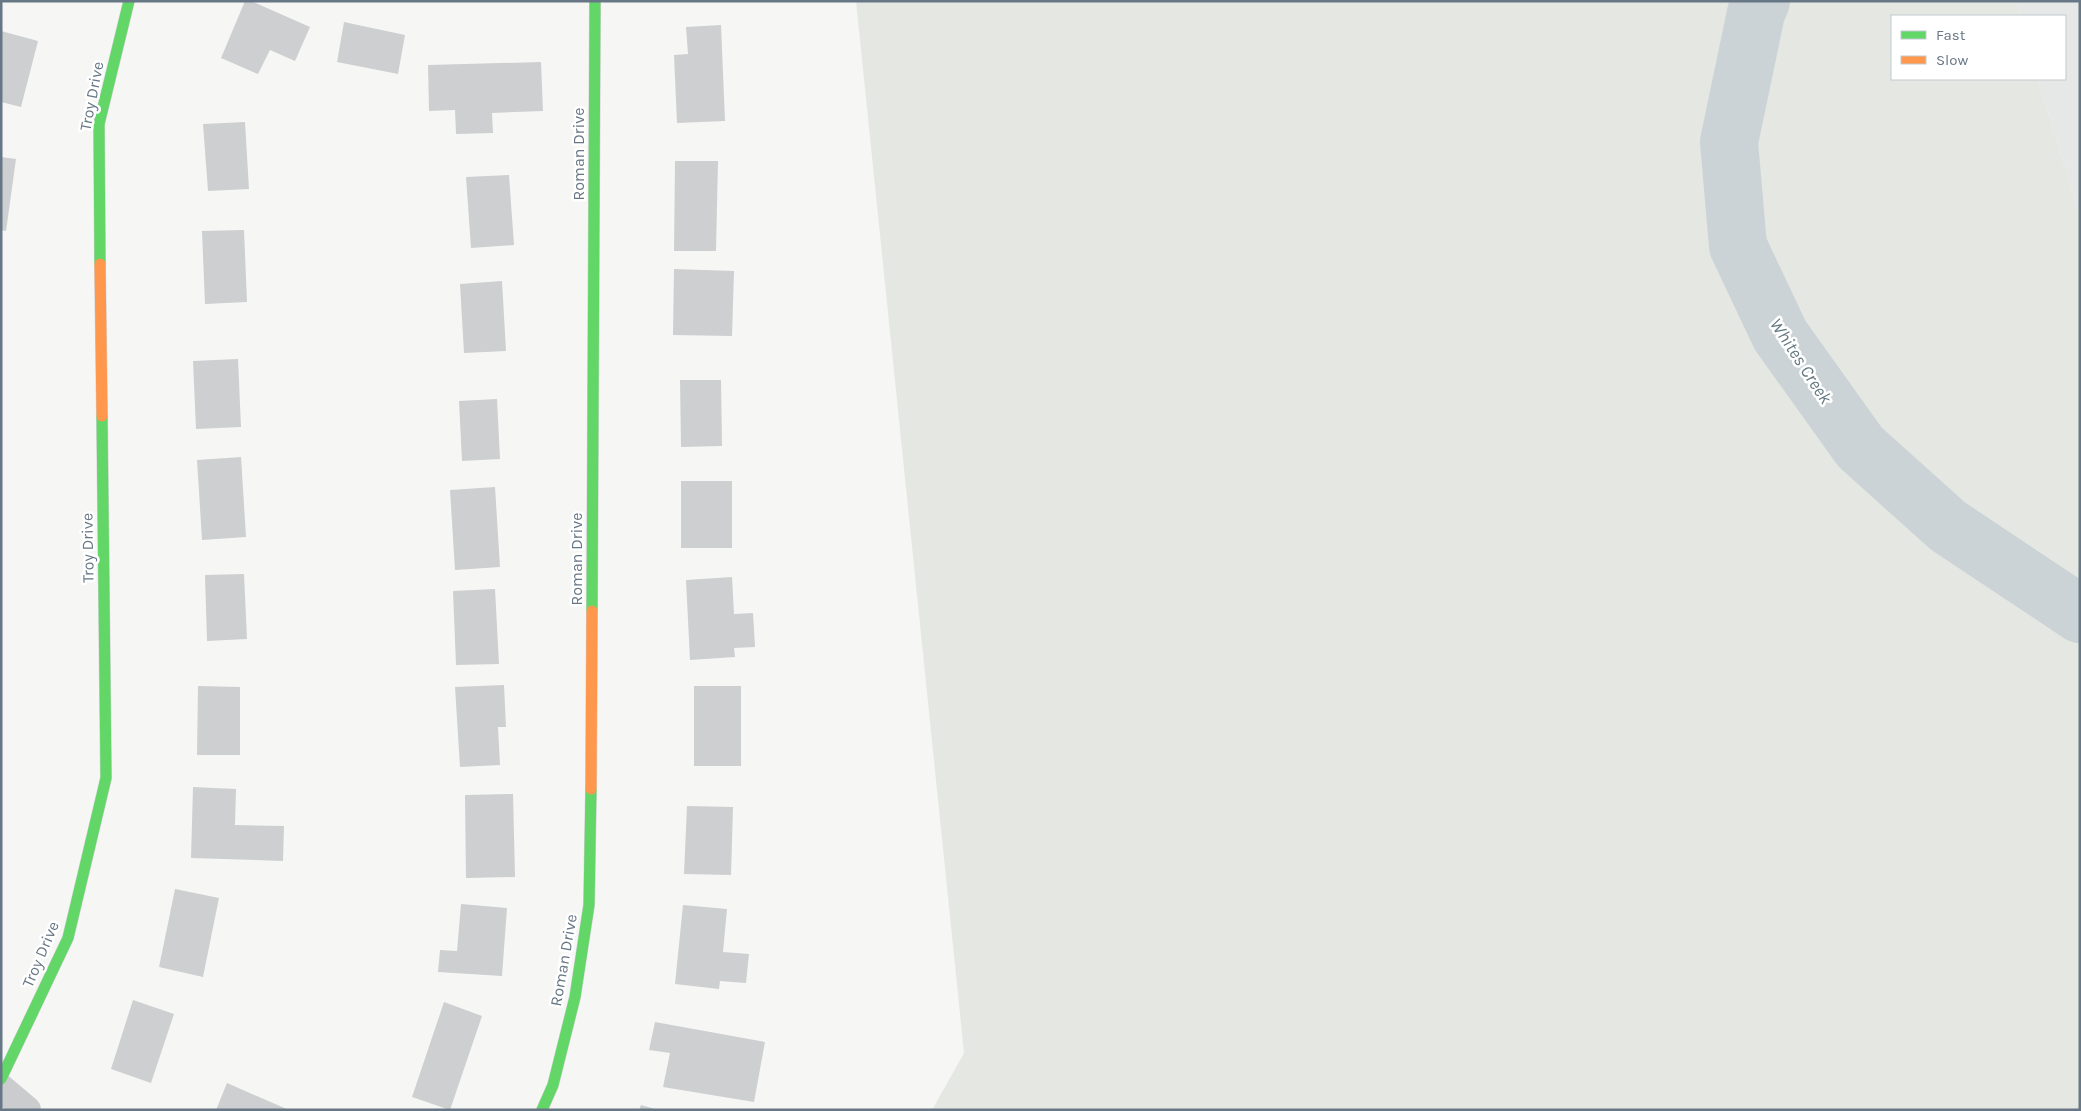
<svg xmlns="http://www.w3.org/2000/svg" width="2081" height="1111" font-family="Karla,sans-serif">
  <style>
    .built { fill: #e6e8e8 }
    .green { fill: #e5e8e2 }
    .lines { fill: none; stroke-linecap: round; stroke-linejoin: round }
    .river { stroke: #cbd3d6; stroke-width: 58 }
    .building { fill: #cdcfd0 }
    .fast-casing { stroke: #d2d3d4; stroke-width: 12 }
    .slow-casing { stroke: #d2d3d4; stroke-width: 12 }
    .street { stroke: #cbcccd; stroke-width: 28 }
    .fast { stroke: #63d668; stroke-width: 11 }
    .slow { stroke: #ff974d; stroke-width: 11 }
    .labels { text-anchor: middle; stroke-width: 5; stroke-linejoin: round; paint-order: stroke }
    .street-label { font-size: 16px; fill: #677785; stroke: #fff }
    .water-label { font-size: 18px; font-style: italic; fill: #637881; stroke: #fff }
  </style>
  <rect width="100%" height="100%" fill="#f6f6f5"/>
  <path class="built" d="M2015,1H2080V216L2038,79H2065V16H2020Z"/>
  <path class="green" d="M856,1H2015L2020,16H1892V79H2038L2080,216V1110H932L964,1053Z"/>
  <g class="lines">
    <path class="river" d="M1761,1L1756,13L1729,142L1738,246L1780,335L1860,447L1948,526L2080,614"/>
  </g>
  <path class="building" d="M245,1H251L310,27L295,61L270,50L258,74L221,58Z
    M344,22L405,35L398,74L337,62Z
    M721,25L725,121L677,123L674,55L688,54L686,27Z
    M1,31L38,41L21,107L1,102Z
    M541,62L543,111L492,113L493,133L456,134L455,110L429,111L428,65Z
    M245,122L249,189L208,191L203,124Z
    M1,157L16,159L6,231L1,230Z
    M675,161H718L716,251H674Z
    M509,175L514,245L471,248L466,177Z
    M244,230L247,302L205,304L202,231Z
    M674,269L734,271L732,336L673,335Z
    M502,281L506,351L464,353L460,284Z
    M238,359L241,427L196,429L193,361Z
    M680,380H721L722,446L681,447Z
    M497,399L500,459L462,461L459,401Z
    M241,457L246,537L202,540L197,460Z
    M681,481H732V548H681Z
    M495,487L500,567L455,570L450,490Z
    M244,574L247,639L207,641L205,575Z
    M732,577L734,614L753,613L755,647L734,648L735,657L690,660L686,580Z
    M495,589L499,664L456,665L453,591Z
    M504,685L506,727H498L500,765L460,767L455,687Z
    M198,686L240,687V755H197Z
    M694,686H741V766H694Z
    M193,787L236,789L235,825L284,826L283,861L191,858Z
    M513,794L515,877L466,878L465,795Z
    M687,806L733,807L731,875L684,874Z
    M175,889L219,898L203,977L159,967Z
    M461,904L507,908L502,976L438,972L440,950L457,951Z
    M683,905L727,909L723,952L749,954L746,983L720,981L719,989L675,984Z
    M133,1000L174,1014L151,1083L111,1069Z
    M444,1002L482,1016L450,1110L412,1097Z
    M655,1022L765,1042L754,1102L663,1087L670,1053L649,1050Z
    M227,1083L289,1110H216Z
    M641,1105L655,1109V1110H639Z"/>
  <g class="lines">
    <defs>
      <path id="fast" d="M100,264L99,124L129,1
        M592,611L595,1
        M1,1079L68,938L106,778L102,416
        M542,1110L553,1085L575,997L589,905L591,789"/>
      <path id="slow" d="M100,264L102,416
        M591,789L592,611"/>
    </defs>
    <use href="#fast" class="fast-casing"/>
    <use href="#slow" class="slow-casing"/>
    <path class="street" d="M1,1088L27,1110"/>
    <use href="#fast" class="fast"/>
    <use href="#slow" class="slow"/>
  </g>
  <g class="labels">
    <g class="street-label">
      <text transform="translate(91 96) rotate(-79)" y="6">Troy Drive</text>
      <text transform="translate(578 154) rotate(-90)" y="6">Roman Drive</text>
      <text transform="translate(87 548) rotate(-91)" y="6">Troy Drive</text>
      <text transform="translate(576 559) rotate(-90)" y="6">Roman Drive</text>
      <text transform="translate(40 954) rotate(-67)" y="6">Troy Drive</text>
      <text transform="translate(563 960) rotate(-80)" y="6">Roman Drive</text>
    </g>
    <g class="water-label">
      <text transform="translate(1801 361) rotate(57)" y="6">Whites Creek</text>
    </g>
  </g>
  <rect width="2081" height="1111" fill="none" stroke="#677785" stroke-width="5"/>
  <rect x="1891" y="15" width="175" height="65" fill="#ffffff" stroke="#c2c9ce"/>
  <rect x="1901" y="31" width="25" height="8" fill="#63d668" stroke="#c2c9ce"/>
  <text x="1936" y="40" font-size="15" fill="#677785">Fast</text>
  <rect x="1901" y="56" width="25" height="8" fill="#ff974d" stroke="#c2c9ce"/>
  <text x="1936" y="65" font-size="15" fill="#677785">Slow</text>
</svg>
